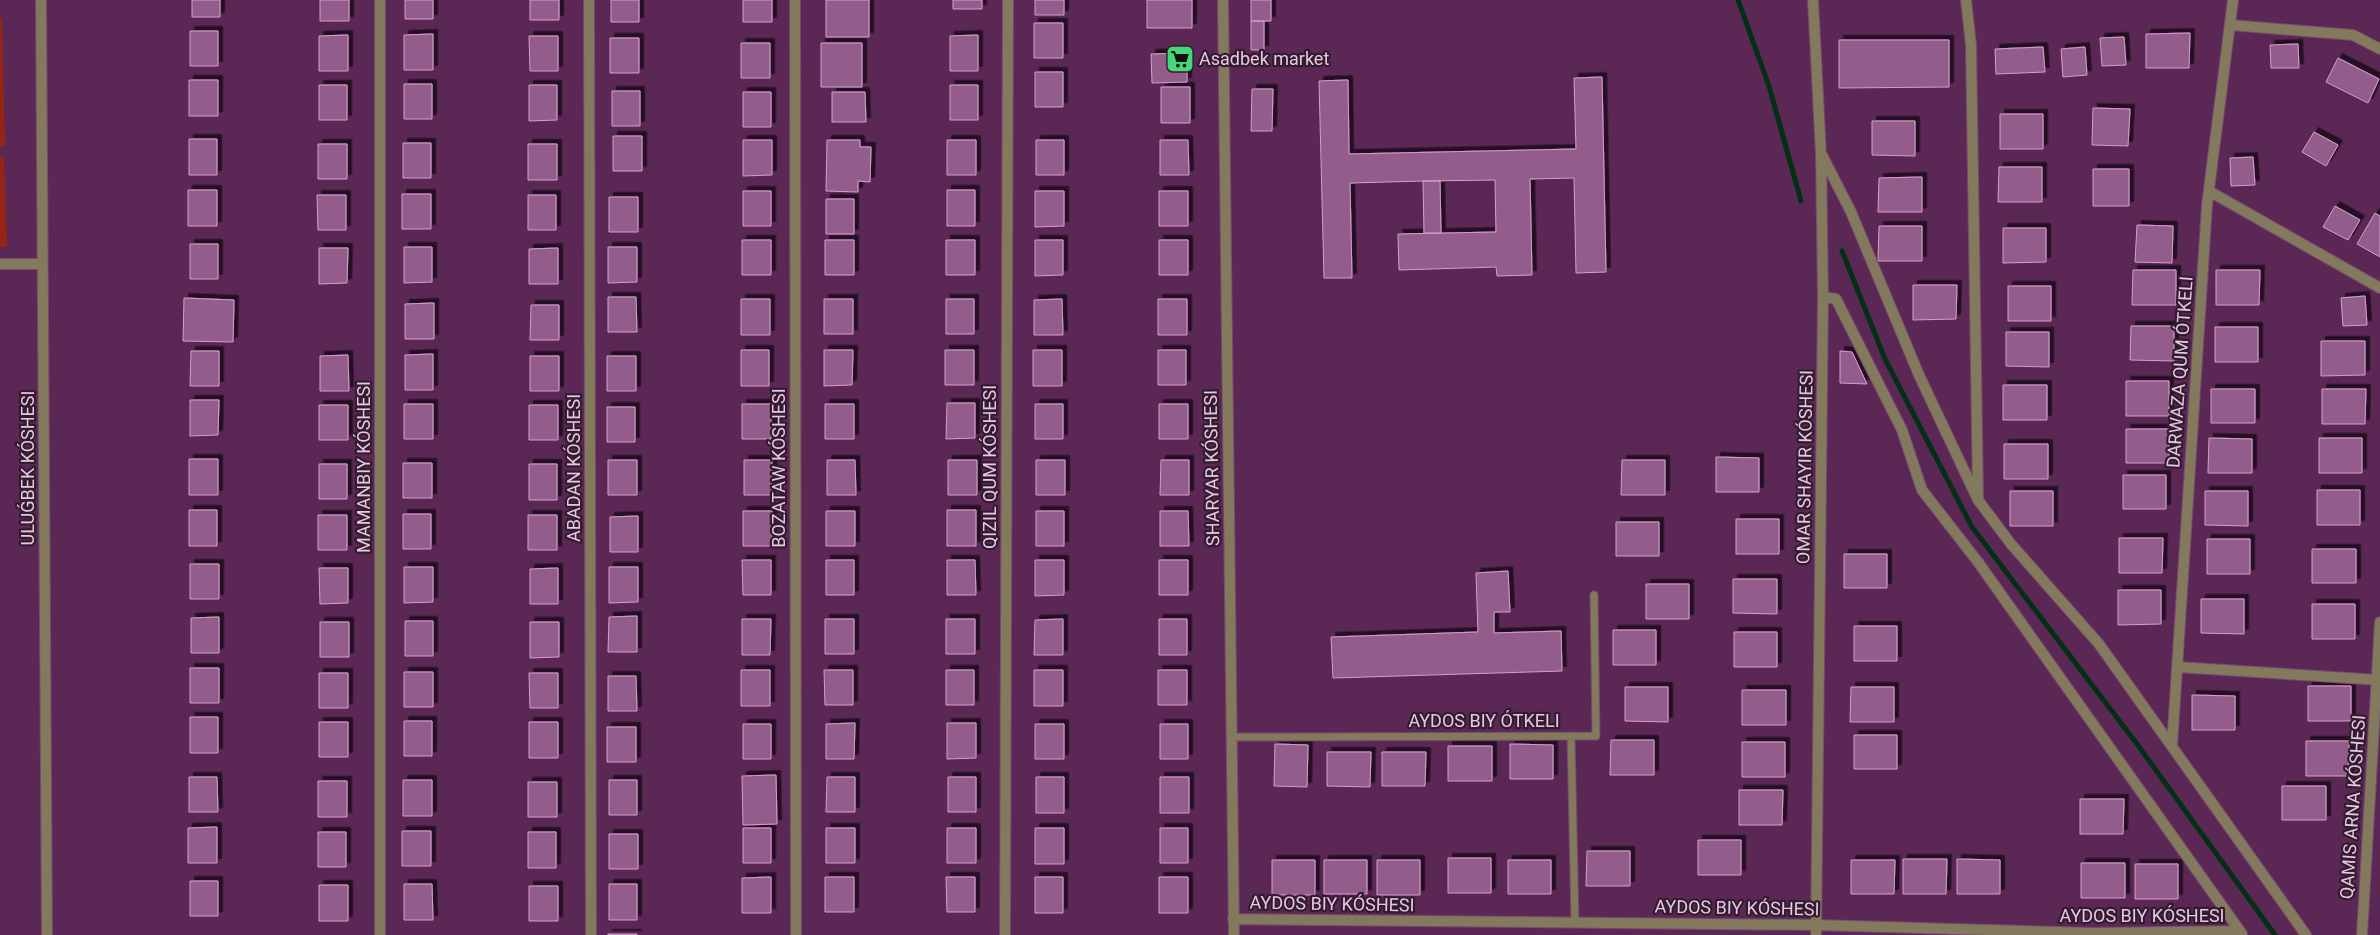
<svg xmlns="http://www.w3.org/2000/svg" width="2380" height="935" font-family="Roboto,sans-serif">
  <style>
    .green { fill: #952514 }
    .lines { fill: none; stroke-linecap: round; stroke-linejoin: round }
    .stream { stroke: #032f14; stroke-width: 5 }
    .building { fill: #925b8b; stroke: #d99dd1; filter: url(#shadow) }
    .service-casing { stroke: #774871; stroke-width: 9 }
    .minor-casing { stroke: #774871; stroke-width: 12 }
    .tertiary-casing { stroke: #774871; stroke-width: 12 }
    .service { stroke: #83795c; stroke-width: 7 }
    .minor { stroke: #83795c; stroke-width: 10 }
    .tertiary { stroke: #83795c; stroke-width: 10 }
    .labels { text-anchor: middle; stroke-width: 4.5; stroke-linejoin: round; paint-order: stroke }
    .poi-label { font-size: 18px; fill: #e7c8e2; stroke: #331c30; text-anchor: start }
    .street-label { font-size: 18px; fill: #e7c8e2; stroke: #331c30 }
  </style>
  <defs>
    <filter id="shadow"><feDropShadow dx="4.5" dy="-4.5" stdDeviation="0" flood-color="#0009"/></filter>
  </defs>
  <rect width="100%" height="100%" fill="#5b2855"/>
  <path class="green" d="M0,18H2L5,146H0Z
    M0,157H4L7,247H0Z"/>
  <g class="lines">
    <path class="stream" d="M1738,0L1769,86L1801,201
      M1842,251L1885,359L1972,527L2137,744L2275,935"/>
  </g>
  <path class="building" d="M192,0H220V17H192Z
    M320,0H349V21H320Z
    M405,0H433V19H405Z
    M530,0H559V20H530Z
    M611,0H639V22H611Z
    M743,0H772V22H743Z
    M826,0H869V37H826Z
    M953,0H982V9H953Z
    M1035,0H1064V15H1035Z
    M1147,0H1192V28H1147Z
    M1251,0H1271V21H1251Z
    M1251,21H1264V50H1251Z
    M1034,23H1063V58H1034Z
    M190,31H218V66H190Z
    M2190,33L2189,68H2146V34Z
    M433,34V70H404V35Z
    M348,35V71H319V36Z
    M978,35V71H950V36Z
    M529,36H558V71H530Z
    M2124,37L2126,65L2102,66L2100,38Z
    M610,38H639V73H610Z
    M1839,40H1949V87L1839,88Z
    M741,43H770V78H741Z
    M821,43H862V87H821Z
    M2298,44L2299,68H2271L2270,45Z
    M2043,47L2045,72L1996,74L1995,49Z
    M2085,47L2087,75L2063,77L2061,49Z
    M1187,53V82L1152,83L1151,54Z
    M2338,58L2379,79L2368,103L2326,82Z
    M1035,72H1063V107H1035Z
    M1602,77L1606,272L1576,273L1574,178L1530,179L1532,275L1497,276L1496,267L1399,270L1398,234L1496,232L1495,180L1423,181L1350,183L1352,278H1324L1319,81L1348,80L1349,154L1576,149L1574,78Z
    M189,80H218V116H189Z
    M404,84H432V119H404Z
    M319,85H347V120H319Z
    M529,85H557V120L529,121Z
    M950,85H978V120H950Z
    M1161,87H1190V123H1161Z
    M1252,89H1273L1272,131H1251Z
    M612,91H640V126H612Z
    M743,92H771V127H743Z
    M832,92H865L866,122H832Z
    M2093,108L2130,109L2128,146L2092,145Z
    M2000,114H2043V149H2000Z
    M1872,121H1915V156L1872,155Z
    M2314,132L2338,145L2326,166L2302,152Z
    M613,136H642V171H613Z
    M189,139H217V175H189Z
    M743,140H772V175L743,176Z
    M827,140H860V147H871L870,182L858,181V192L826,191Z
    M947,140H976V175H947Z
    M1036,140H1064V175H1036Z
    M1160,140H1188L1189,175H1160Z
    M403,143H431V178H403Z
    M318,144H347V179H318Z
    M528,144H557V180H528Z
    M2253,157L2255,185L2231,186L2230,158Z
    M1999,167H2042V202H1998Z
    M2093,169H2129V206H2093Z
    M1922,177V212H1878L1879,178Z
    M1423,181H1440L1441,233H1424Z
    M188,190H217V226H188Z
    M947,190H975V226H947Z
    M743,191H771V226H743Z
    M1035,191H1064V226L1035,227Z
    M1159,191H1188V226H1159Z
    M402,194H431V229H402Z
    M317,195H346V230H318Z
    M528,195H556V230H528Z
    M609,197H638V232H609Z
    M826,199H854V234H826Z
    M2335,206L2360,220L2348,240L2323,227Z
    M2375,213L2380,216V257L2357,244Z
    M2137,225L2173,226L2172,263L2135,262Z
    M1879,226H1922V261H1878Z
    M2003,228H2046V262L2003,263Z
    M742,240H771V275H742Z
    M825,240H854V275H825Z
    M946,240H975V275H946Z
    M1035,240H1063V275L1035,276Z
    M1159,240H1188V275H1159Z
    M190,244H218V279H190Z
    M404,247H432V282L404,283Z
    M608,247H637V282L608,283Z
    M319,248H348L347,283L319,284Z
    M558,248V284H529V249Z
    M2133,270H2176V305H2132Z
    M2216,270H2260L2259,305H2216Z
    M1913,285H1957L1956,319L1913,320Z
    M2008,286H2051V321H2008Z
    M2365,296L2367,325L2343,326L2341,298Z
    M608,297H636L637,332H608Z
    M184,298L234,300L233,342L183,341Z
    M741,299H770V335H741Z
    M824,299H853V334H824Z
    M946,299H974V334H946Z
    M1062,299L1063,335H1034V300Z
    M1158,299H1187V335H1158Z
    M434,303V339H405V304Z
    M531,305H559V340H530Z
    M2131,326H2174V361L2130,360Z
    M2215,327H2258V362H2215Z
    M2006,332H2049V367L2006,366Z
    M2321,341H2365V375L2321,376Z
    M741,350H769V386H741Z
    M824,350H853L852,385L824,386Z
    M945,350H974V385H945Z
    M1033,350H1062V386H1033Z
    M1158,350H1186V385H1158Z
    M191,351H219V386H190Z
    M1840,351L1852,352L1867,384L1840,383Z
    M433,354V390H405V355Z
    M348,355L349,391H320V356Z
    M530,356H559V391H530Z
    M607,356H636V391H607Z
    M2126,381H2169V416H2126Z
    M2003,385H2047V420H2003Z
    M2211,389H2255V423H2211Z
    M2322,389H2366L2365,424H2322Z
    M190,400H219L218,435L190,436Z
    M947,403H975V438L946,439Z
    M404,404H433V439H404Z
    M742,404H771V439H742Z
    M825,404H854V439H825Z
    M1035,404H1063V439H1035Z
    M1159,404H1188V439H1159Z
    M319,405H348V440H319Z
    M529,405H558V440H529Z
    M607,407H635V442H607Z
    M2126,429H2169V463H2126Z
    M2209,438L2252,439V473H2208Z
    M2319,438H2362V473H2319Z
    M2004,444H2048V479H2004Z
    M1716,457L1759,458V492H1716Z
    M189,459H218V495H189Z
    M608,460H637V495H608Z
    M744,460H772V495H744Z
    M827,460H855L856,495H827Z
    M948,460H977V495H948Z
    M1036,460H1065V495H1036Z
    M1161,460H1189V495H1160Z
    M1622,460H1665V495H1621Z
    M403,463H432V498H403Z
    M319,464H347V499H319Z
    M529,464H557V500H529Z
    M2123,475H2166V509H2123Z
    M2317,490H2360V525H2317Z
    M2010,491H2053V526H2010Z
    M2205,491H2248V526L2205,525Z
    M189,510H217V546H189Z
    M947,510H976V546H947Z
    M743,511H772V546H743Z
    M826,511H855V546H826Z
    M1036,511H1064V546H1036Z
    M1160,511H1188L1189,546H1160Z
    M403,514H431V549H403Z
    M318,515H347V550H318Z
    M528,515H557V550H528Z
    M638,516V552H610V517Z
    M1736,519H1779V554H1736Z
    M1616,522H1659V556H1616Z
    M2119,538H2163L2162,573H2119Z
    M2207,539H2250V574H2207Z
    M2312,549H2356V583H2312Z
    M1844,554H1887V588H1844Z
    M742,560H771V595H743Z
    M826,560H854V595H826Z
    M947,560H975L976,595H947Z
    M1035,560H1064V595L1035,596Z
    M1159,560H1188V595H1159Z
    M190,564H219V599H190Z
    M404,567H433V602L404,603Z
    M609,567H638V602L609,603Z
    M319,568H348V603L320,604Z
    M558,568V604H530V569Z
    M1508,571L1510,612H1494V633L1561,631L1562,671L1333,678L1331,637L1478,632L1476,573Z
    M1733,579H1777V614L1733,613Z
    M1646,584H1689V619H1646Z
    M2118,590H2161V624L2118,625Z
    M2201,599H2244V634L2201,633Z
    M2312,604H2355V639H2312Z
    M637,616V652H608L609,617Z
    M219,617V653H191V618Z
    M742,619H771L770,655H742Z
    M825,619H854V654H825Z
    M946,619H975V654H946Z
    M1063,619V655H1034L1035,620Z
    M1159,619H1187V655H1159Z
    M405,621H433V656H405Z
    M320,622H349V657H320Z
    M530,622H559V657L530,658Z
    M1854,626H1897V661H1854Z
    M1613,630H1656V665H1613Z
    M1734,632H1777V667H1734Z
    M190,668H219V703H190Z
    M741,670H770V706H741Z
    M824,670H853V705H825Z
    M946,670H974V705H946Z
    M1034,670H1063V706H1034Z
    M1158,670H1187V705H1158Z
    M404,672H433V707H404Z
    M319,673H348V708H319Z
    M529,673H558V708H530Z
    M608,676H636L637,711H608Z
    M2308,686H2351V721H2308Z
    M1625,687H1668V722L1625,721Z
    M1851,687H1894V722H1850Z
    M1742,690H1786V725H1742Z
    M2192,695L2235,696V730H2192Z
    M190,717H218V753H190Z
    M404,721H432V756H404Z
    M319,722H348V757H319Z
    M529,722H558V758H529Z
    M855,723L854,759H826V724Z
    M947,723H976V758L947,759Z
    M743,724H771V759H743Z
    M1035,724H1064V759H1035Z
    M1160,724H1188V759H1160Z
    M607,727H636V762H607Z
    M1854,735H1897V769H1854Z
    M1611,740H1654V775H1610Z
    M2306,741H2349V776H2306Z
    M1742,742H1785V777H1742Z
    M1275,744L1308,745L1307,787L1274,786Z
    M1510,744L1553,745V779H1510Z
    M1448,746H1492V781H1448Z
    M1327,752H1371L1370,787L1327,786Z
    M1382,752H1426L1425,786H1382Z
    M776,775L777,824L743,825L742,776Z
    M189,777H217L218,812H189Z
    M827,777H855V812H826Z
    M948,777H976V812H948Z
    M1036,777H1064V813H1036Z
    M1160,777H1189V813H1160Z
    M403,780H432V816H403Z
    M609,780H637V815H609Z
    M318,781H347V817H318Z
    M528,782H557V817H528Z
    M2282,786H2326V820H2282Z
    M1739,790H1783L1782,825H1739Z
    M2080,799H2124L2123,834H2080Z
    M217,827V863H188V828Z
    M743,828H771V863H743Z
    M826,828H855V863H826Z
    M947,828H976V863H947Z
    M1035,828H1064V864H1035Z
    M1160,828H1188V863H1160Z
    M402,831H431V866H402Z
    M318,832H346V867H318Z
    M528,832H556V868H528Z
    M609,834H638V869H609Z
    M1698,840H1741V875H1698Z
    M1587,851H1630V886H1586Z
    M1448,858H1491V893H1448Z
    M1903,859H1947L1946,894H1903Z
    M1957,859L2000,860V894H1957Z
    M1272,860H1315V895H1272Z
    M1324,860H1367V894H1324Z
    M1377,860H1420V895H1377Z
    M1508,860H1551V894H1508Z
    M1851,860H1895L1894,894H1851Z
    M2081,863H2125V898H2081Z
    M2135,864H2178V899H2135Z
    M771,877V913H742V878Z
    M825,877H854V912H825Z
    M946,877H975V912H947Z
    M1035,877H1063V913H1035Z
    M1159,877H1188V913H1159Z
    M190,881H218V916H190Z
    M404,884H432L433,920H404Z
    M609,884H637V920H609Z
    M319,885H348V921H319Z
    M529,886H558V921H529Z
    M608,934H637V935H608Z"/>
  <g class="lines">
    <defs>
      <path id="service" d="M1571,736L1575,922
        M1232,737L1596,736L1594,595"/>
      <path id="minor" d="M589,0L591,935
        M795,0L796,935
        M1223,0L1234,935
        M1813,0L1821,154L1823,297L1816,935
        M1966,0L1971,45L1978,497
        M2230,25L2353,35L2380,49
        M1822,155L1851,212L1919,375L1978,500L2011,544L2099,644L2306,935
        M2209,191L2380,288
        M0,264H42
        M1823,297L1836,299L1902,430L1922,490L1978,562L2242,934
        M2177,667L2380,680
        M2172,746L2207,205L2233,0
        M1233,919L1816,925L2093,933L2240,931
        M380,935V0
        M1005,935L1008,0
        M2362,935L2380,622"/>
      <path id="tertiary" d="M41,0L47,935"/>
    </defs>
    <use href="#service" class="service-casing"/>
    <use href="#minor" class="minor-casing"/>
    <use href="#tertiary" class="tertiary-casing"/>
    <use href="#service" class="service"/>
    <use href="#minor" class="minor"/>
    <use href="#tertiary" class="tertiary"/>
  </g>
  <defs>
    <symbol id="supermarket-square" viewBox="-11 -11 22 22"><rect x="-9" y="-9" width="18" height="18" rx="4" fill="#45d77a" stroke="#331c30"/><path d="M-6-5.5h2.5l.6 2H6L4.5 2H-2.5L-4.4-4H-6ZM-1.5 3.2a1.3 1.3 0 1 0 .1 0ZM3 3.2a1.3 1.3 0 1 0 .1 0Z" fill="#111"/></symbol>
  </defs>
  <g fill-rule="evenodd">
    <use href="#supermarket-square" x="1164" y="43" width="32" height="32"/>
  </g>
  <g class="labels">
    <g class="poi-label">
      <text x="1199" y="65">Asadbek market</text>
    </g>
    <g class="street-label">
      <text transform="translate(2180 372) rotate(-86)" y="6">DARWAZA QUM ÓTKELI</text>
      <text transform="translate(364 467) rotate(-90)" y="6">MAMANBIY KÓSHESI</text>
      <text transform="translate(990 467) rotate(-90)" y="6">QIZIL QUM KÓSHESI</text>
      <text transform="translate(1805 467) rotate(-89)" y="6">OMAR SHAYIR KÓSHESI</text>
      <text transform="translate(28 468) rotate(-90)" y="6">ULUǴBEK KÓSHESI</text>
      <text transform="translate(574 468) rotate(-90)" y="6">ABADAN KÓSHESI</text>
      <text transform="translate(779 468) rotate(-90)" y="6">BOZATAW KÓSHESI</text>
      <text transform="translate(1212 468) rotate(-91)" y="6">SHARYAR KÓSHESI</text>
      <text x="1484" y="727">AYDOS BIY ÓTKELI</text>
      <text transform="translate(2353 807) rotate(-86)" y="6">QAMIS ARNA KÓSHESI</text>
      <text transform="translate(1332 904) rotate(1)" y="6">AYDOS BIY KÓSHESI</text>
      <text transform="translate(1737 908) rotate(1)" y="6">AYDOS BIY KÓSHESI</text>
      <text x="2142" y="922">AYDOS BIY KÓSHESI</text>
    </g>
  </g>
</svg>
